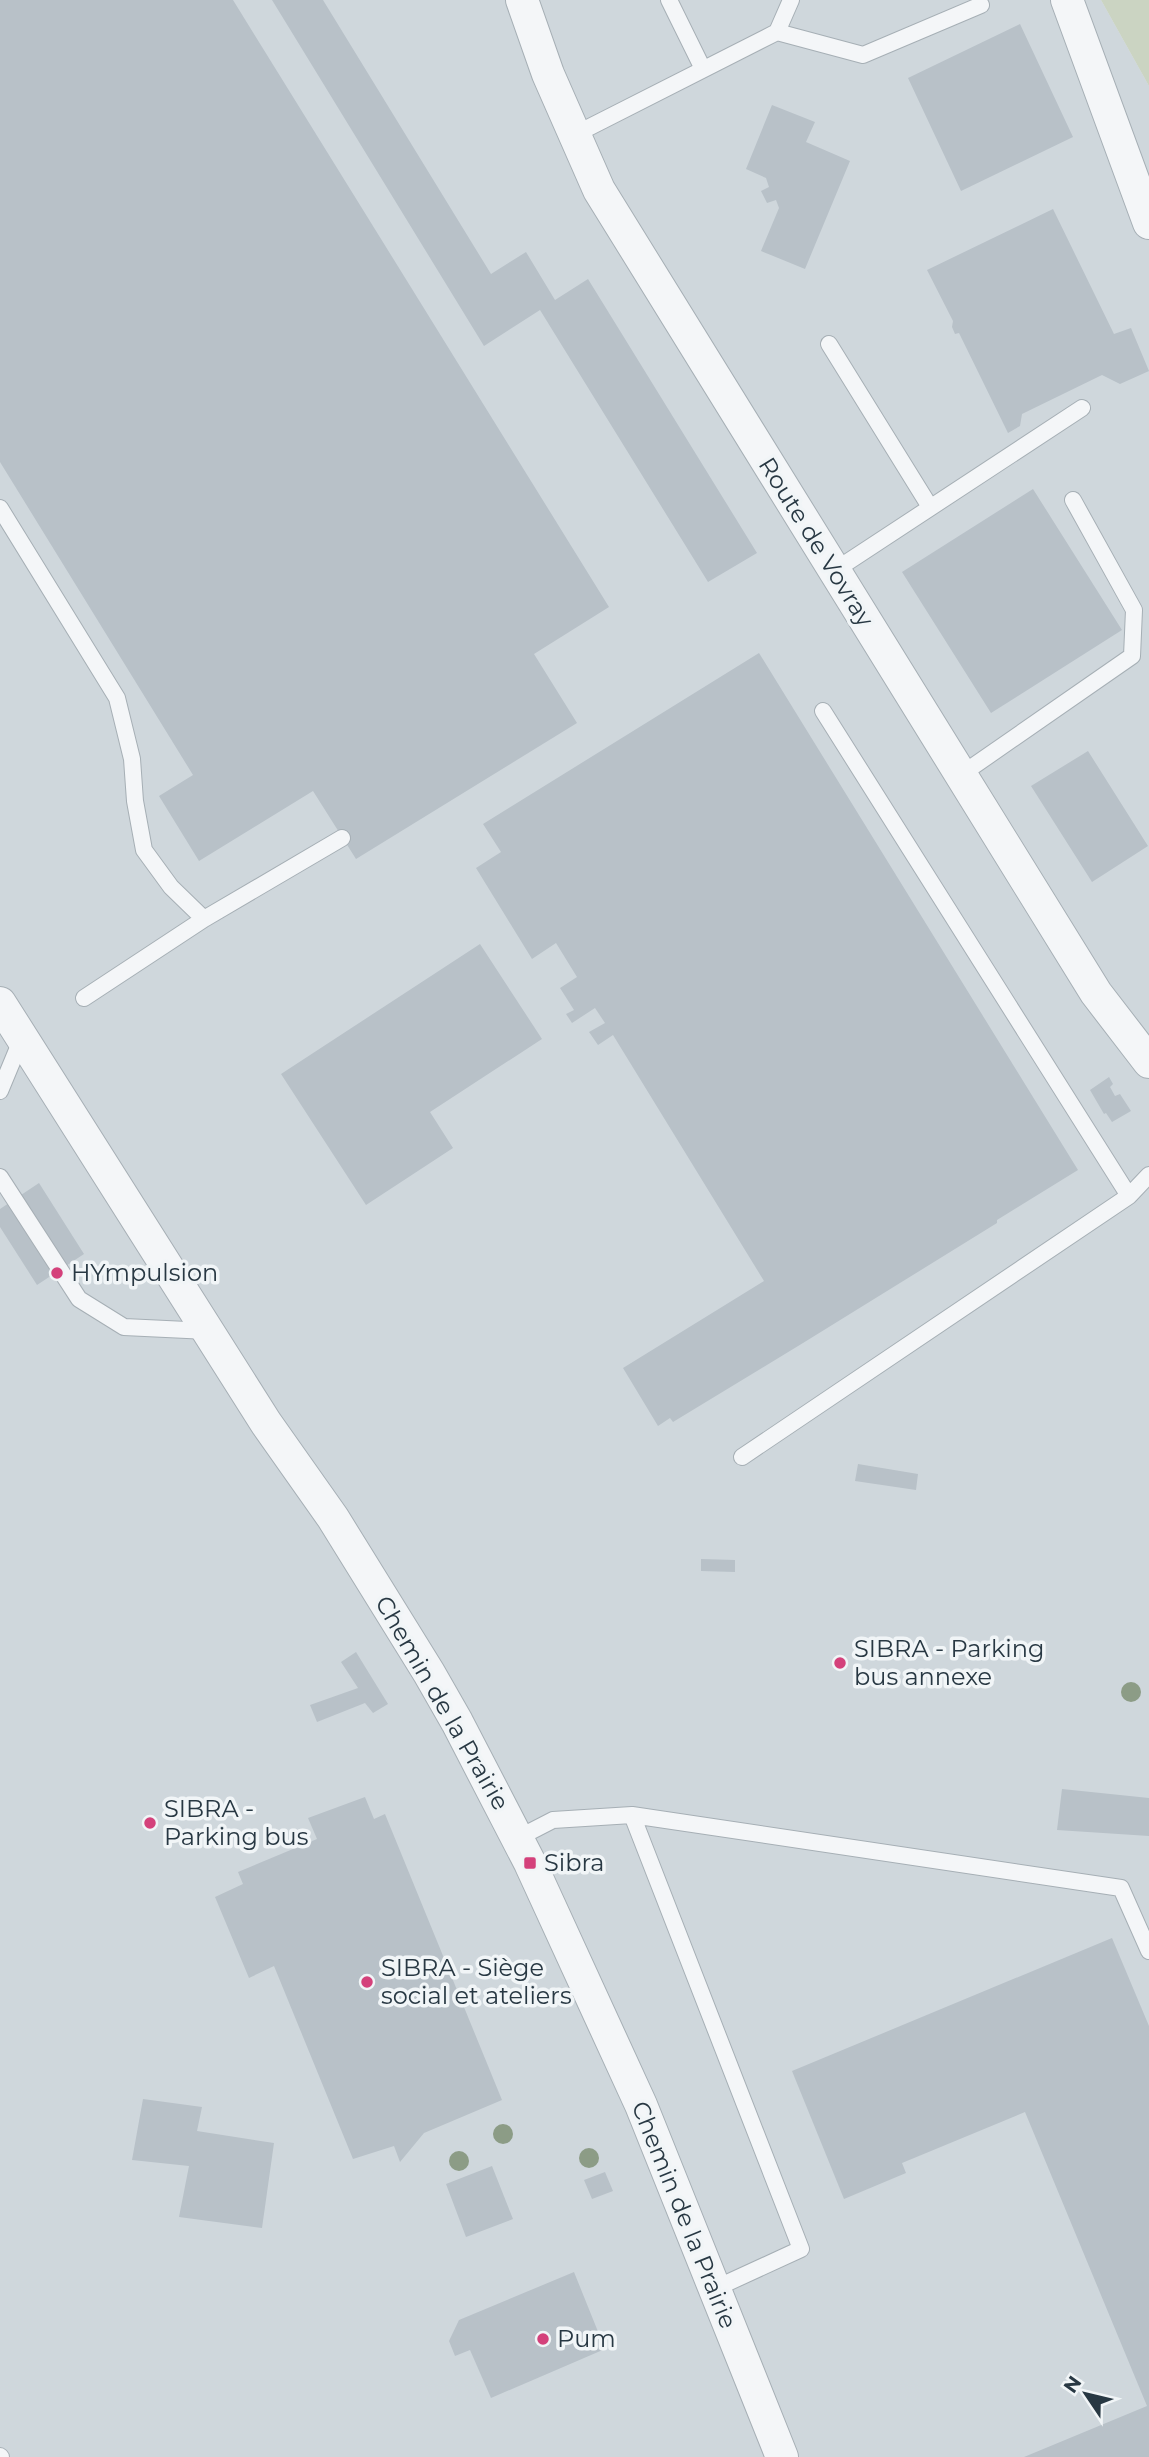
<svg xmlns="http://www.w3.org/2000/svg" width="1149" height="2457" font-family="Montserrat,sans-serif">
  <style>
    .built { fill: #cfd7dc }
    .green { fill: #cbd4c2 }
    .building { fill: #b8c1c8 }
    .lines { fill: none; stroke-linecap: round; stroke-linejoin: round }
    .lane-casing { stroke: #a6afb5; stroke-width: 18 }
    .street-casing { stroke: #a6afb5; stroke-width: 34 }
    .lane { stroke: #f4f6f8; stroke-width: 16 }
    .street { stroke: #f4f6f8; stroke-width: 32 }
    .tree { fill: #8c9c86 }
    .poi-dot { fill: #d4417b; stroke: #f1f5f7; stroke-width: 2.5 }
    .labels { text-anchor: middle; stroke-width: 7; stroke-linejoin: round; paint-order: stroke }
    .street-label { font-size: 24px; fill: #283843; stroke: #f1f5f7 }
    .poi-label { font-size: 24px; fill: #283843; stroke: #f1f5f7; text-anchor: start }
  </style>
  <rect width="100%" height="100%" fill="#e1e7ea"/>
  <path class="built" d="M0,0H1101L1149,86V2457H0Z"/>
  <path class="green" d="M1101,0H1149V86Z"/>
  <path class="building" d="M0,0H233L609,607L534,654L577,723L356,859L313,791L199,861L159,796L193,775L0,462Z
    M272,0H323L491,274L526,252L555,300L588,279L757,553L708,582L540,310L484,346Z
    M1020,24L1073,137L961,191L908,78Z
    M772,105L815,122L806,142L850,161L805,269L761,251L779,208L776,200L767,203L761,191L769,187L766,178L746,169Z
    M1053,209L1114,334L1131,328L1149,371L1120,384L1102,375L1022,414L1020,426L1008,433L959,333L955,334L952,327L953,321L927,270Z
    M1033,489L1122,630L991,713L902,572Z
    M759,653L1078,1170L997,1220V1223L803,1343L673,1422L670,1418L658,1426L623,1368L764,1281L613,1035L598,1045L589,1032L605,1023L595,1008L572,1023L566,1014L574,1010L560,988L577,977L556,943L532,959L476,868L501,852L483,824Z
    M1088,751L1148,846L1092,882L1031,786Z
    M480,944L542,1039L430,1112L453,1148L366,1205L281,1074Z
    M1109,1077L1113,1084L1110,1087L1115,1096L1120,1094L1131,1111L1112,1122L1106,1113L1104,1114L1090,1090Z
    M39,1183L84,1254L37,1285L0,1227V1209Z
    M858,1464L918,1474L916,1490L855,1481Z
    M701,1559L735,1560V1572L701,1571Z
    M356,1652L388,1704L373,1713L365,1703L317,1722L310,1705L358,1688L341,1662Z
    M1062,1789L1149,1798V1836L1057,1830Z
    M365,1797L374,1819L385,1814L502,2100L424,2133L400,2162L394,2146L353,2159L274,1966L249,1978L215,1897L243,1884L238,1872L317,1839L308,1818Z
    M1112,1938L1149,2026V2457H1024L1147,2406L1025,2112L902,2163L906,2173L844,2199L792,2071Z
    M143,2099L202,2107L197,2131L274,2143L262,2228L179,2217L189,2166L132,2160Z
    M492,2166L513,2219L466,2237L446,2184Z
    M605,2172L613,2191L592,2199L584,2180Z
    M574,2272L605,2349L491,2398L470,2350L455,2356L449,2341L459,2320Z"/>
  <g class="lines">
    <defs>
      <path id="lane" d="M669,0L703,69
        M777,32L863,55L981,5
        M574,135L777,32L791,0
        M829,344L930,507
        M0,508L117,698L132,759L135,801L144,850L171,887L204,919L342,838
        M834,571L1082,408
        M823,711L1129,1196L1149,1175
        M962,774L1132,656L1134,610L1073,500
        M84,998L204,919
        M0,1091L22,1038
        M0,1177L79,1299L124,1327L208,1331
        M742,1457L1129,1196
        M632,1815L801,2249L714,2289
        M518,1838L553,1820L632,1815L1121,1888L1149,1951
        M0,2456L1,2457"/>
      <path id="street" d="M522,0L548,74L599,190L1096,993L1149,1062
        M1067,0L1149,223
        M0,1003L266,1423L333,1518L429,1673L457,1722L530,1863L641,2105L782,2457"/>
    </defs>
    <use href="#lane" class="lane-casing"/>
    <use href="#street" class="street-casing"/>
    <use href="#lane" class="lane"/>
    <use href="#street" class="street"/>
  </g>
  <g class="tree">
    <circle cx="1131" cy="1692" r="10"/>
    <circle cx="503" cy="2134" r="10"/>
    <circle cx="589" cy="2158" r="10"/>
    <circle cx="459" cy="2161" r="10"/>
  </g>
  <g class="poi-dot">
    <circle cx="57" cy="1273" r="7"/>
    <circle cx="840" cy="1663" r="7"/>
    <circle cx="150" cy="1823" r="7"/>
    <rect x="523" y="1856" width="14" height="14" rx="3.5"/>
    <circle cx="367" cy="1982" r="7"/>
    <circle cx="543" cy="2339" r="7"/>
  </g>
  <g class="labels">
    <g class="street-label">
      <text transform="translate(816 542) rotate(58)" y="8">Route de Vovray</text>
      <text transform="translate(442 1703) rotate(60)" y="8">Chemin de la Prairie</text>
      <text transform="translate(684 2215) rotate(68)" y="8">Chemin de la Prairie</text>
    </g>
    <g class="poi-label">
      <text x="71" y="1281">HYmpulsion</text>
      <text x="854" y="1657">SIBRA - Parking<tspan x="854" dy="28">bus annexe</tspan></text>
      <text x="164" y="1817">SIBRA -<tspan x="164" dy="28">Parking bus</tspan></text>
      <text x="544" y="1871">Sibra</text>
      <text x="381" y="1976">SIBRA - Siège<tspan x="381" dy="28">social et ateliers</tspan></text>
      <text x="557" y="2347">Pum</text>
    </g>
  </g>
  <g transform="translate(1086 2394) rotate(305)" stroke="#f1f5f7" stroke-width="5" paint-order="stroke">
  <path d="M0-5L12 26L0 18L-12 26Z" fill="#283843"/>
  <text y="-10" font-size="19" font-weight="bold" text-anchor="middle" fill="#283843">N</text>
  </g>
</svg>
